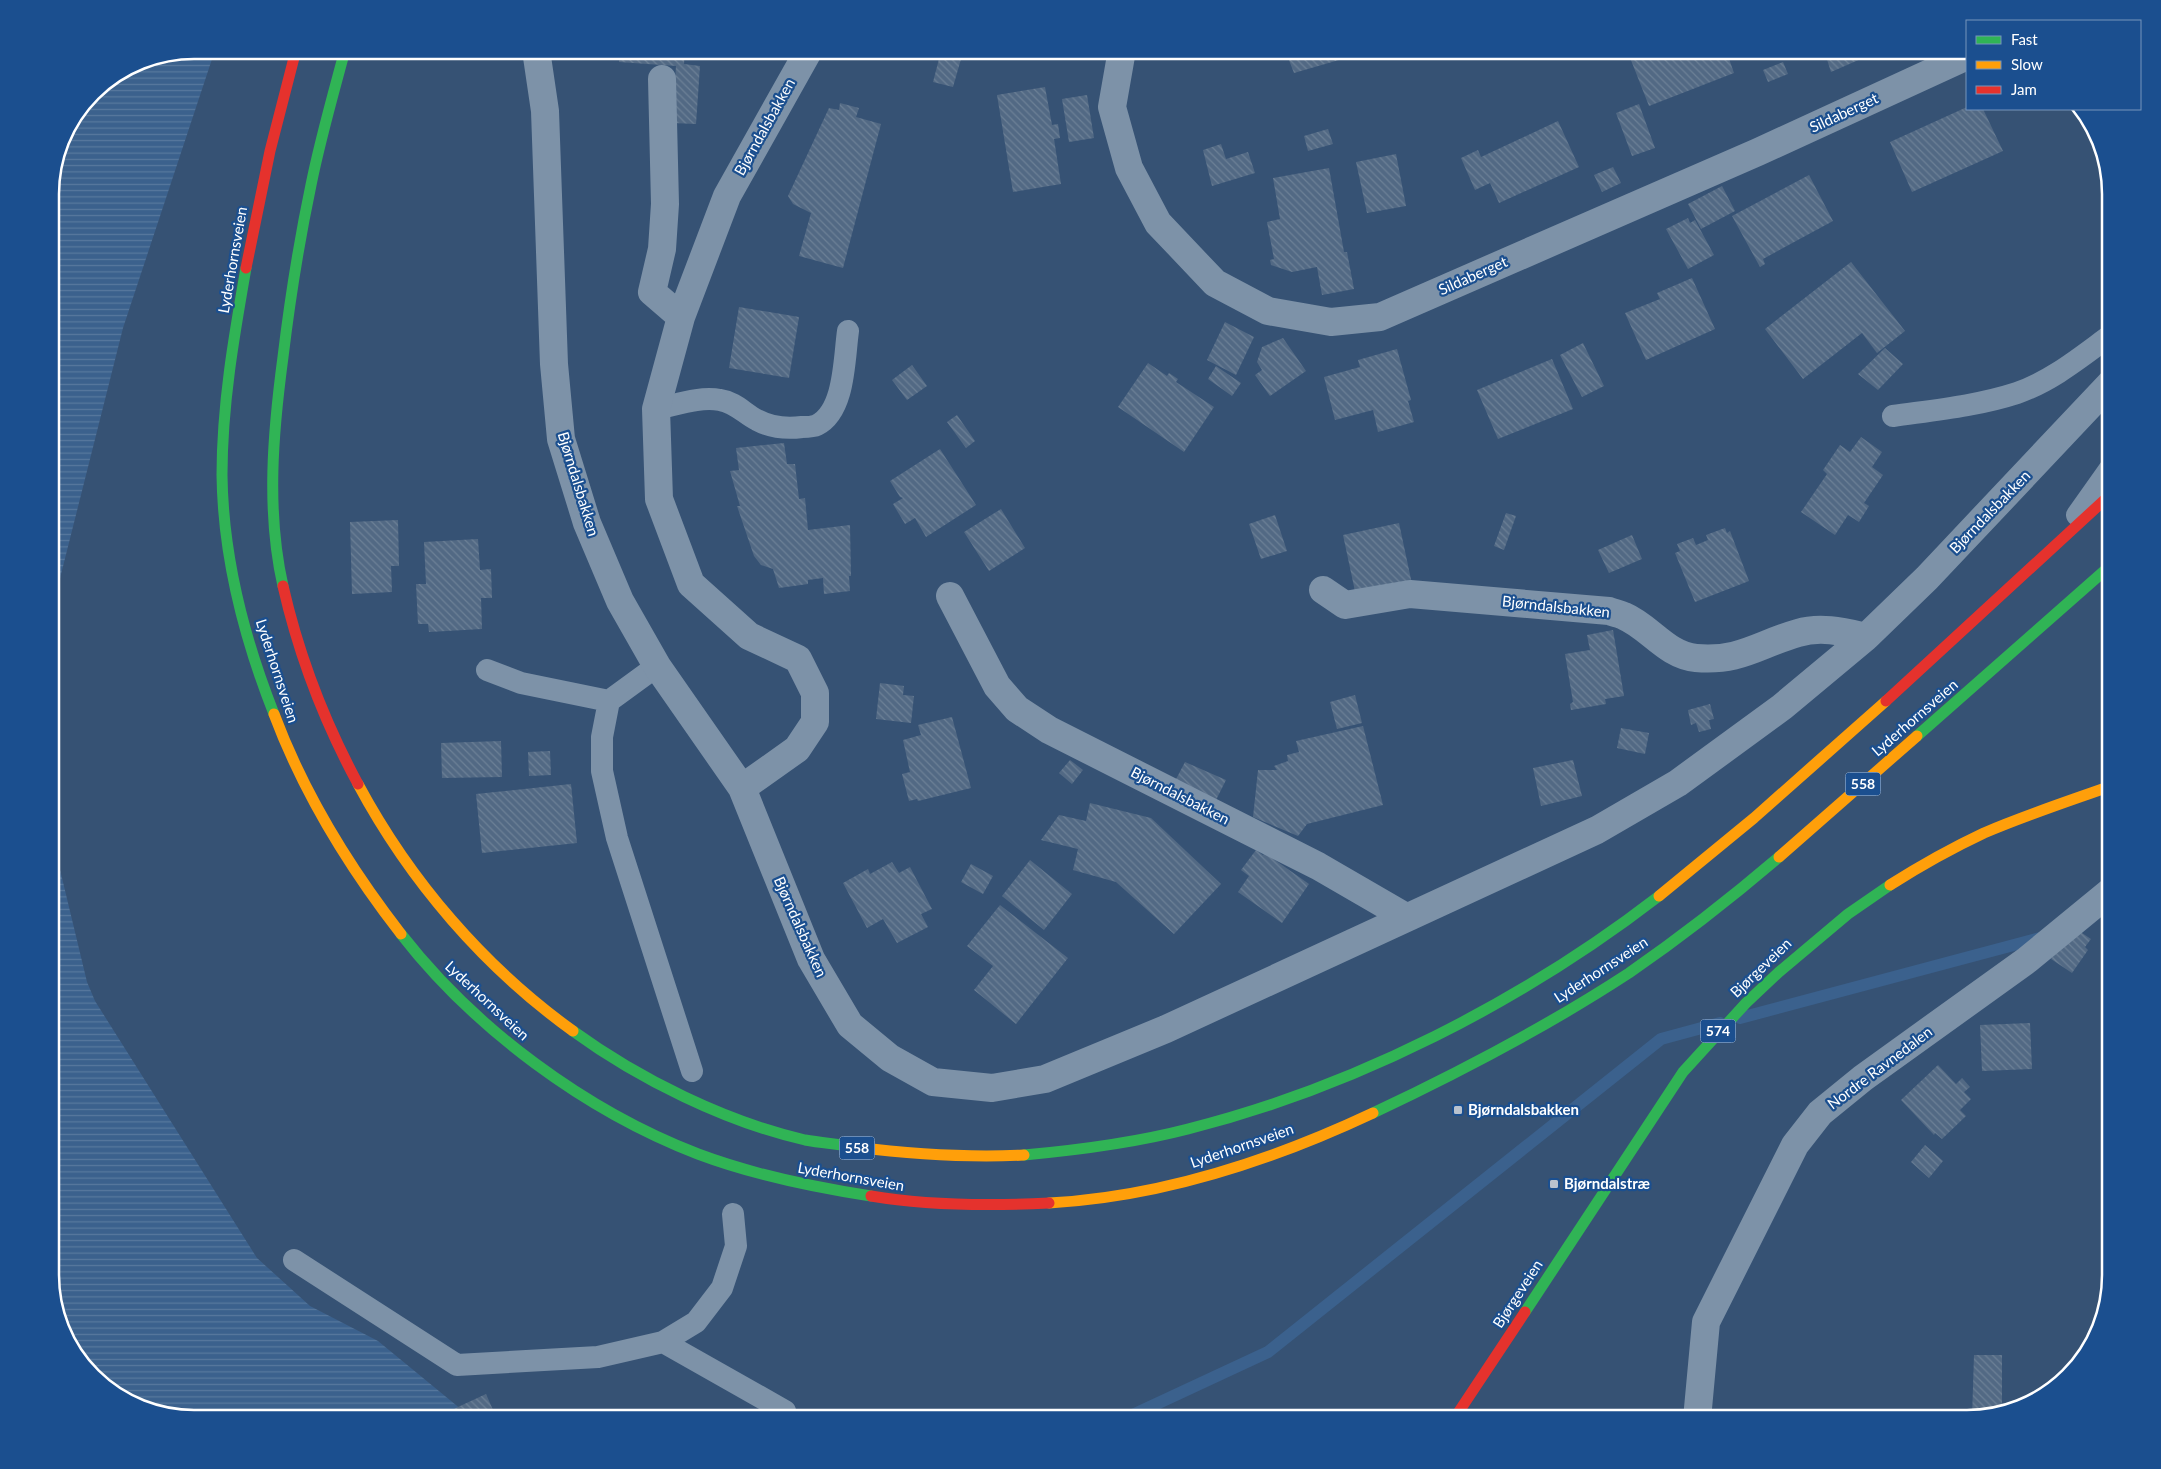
<svg xmlns="http://www.w3.org/2000/svg" width="2161" height="1469" font-family="Lato,sans-serif">
  <style>
    .water { fill: url(#water-rules) }
    .lines { fill: none; stroke-linecap: round; stroke-linejoin: round }
    .stream { stroke: #3b618d; stroke-width: 12 }
    .building { fill: url(#building-back-hatch) }
    .lane { stroke: #7d92a8; stroke-width: 22 }
    .street { stroke: #7d92a8; stroke-width: 28 }
    .fast { stroke: #30b455; stroke-width: 11 }
    .slow { stroke: #ff9f0a; stroke-width: 11 }
    .jam { stroke: #e5322d; stroke-width: 11 }
    .poi-dot { fill: #b9c2ce; stroke: #1b4f8f; stroke-width: 2 }
    .labels { text-anchor: middle; stroke-width: 4.5; stroke-linejoin: round; paint-order: stroke }
    .shield { fill: #1b4f8f; stroke: #bbcadd; stroke-width: 1 }
    .shield-label { font-size: 14px; font-weight: bold; fill: #fff }
    .street-label { font-size: 15px; fill: #fff; stroke: #1b4f8f }
    .poi-label { font-size: 15px; font-weight: bold; fill: #fff; stroke: #1b4f8f; text-anchor: start }
    .rim { fill: none; stroke: #fff; stroke-width: 2.5 }
  </style>
  <defs>
    <pattern id="water-rules" width="6" height="5" patternUnits="userSpaceOnUse" patternTransform="scale(1.25)"><rect width="6" height="5" fill="#3b618d"/><path d="M0 2.5h6" fill="none" stroke="#58799e"/></pattern>
    <pattern id="building-back-hatch" width="6" height="6" patternUnits="userSpaceOnUse" patternTransform="scale(1.25)"><rect width="6" height="6" fill="#526984"/><path d="M-1 5l2 2M0 0l6 6M5-1l2 2" fill="none" stroke="#6c8096"/></pattern>
  </defs>
  <rect width="100%" height="100%" fill="#365274"/>
  <path class="water" d="M194,50H215L123,328L50,618V185L61,139L92,92L139,61Z
    M50,828L87,982L95,1001L257,1258L310,1306L378,1341L473,1419H194L114,1395L69,1347L50,1284Z"/>
  <g class="lines">
    <path class="stream" d="M1740,1018L2044,937
      M1124,1419L1268,1352L1661,1039L1720,1023"/>
  </g>
  <path class="building" d="M601,50H685L684,64L700,66L696,124L672,123L676,66L619,62V58L601,57Z
    M1285,50H1336L1339,60L1294,73Z
    M1627,50H1726L1734,73L1649,106Z
    M1824,50H1868L1870,55L1831,72Z
    M939,59H961L953,87L933,82Z
    M1783,62L1788,74L1768,82L1763,70Z
    M1045,87L1052,125L1058,124L1060,138L1054,139L1061,184L1013,192L997,95Z
    M1087,95L1094,138L1069,142L1062,99Z
    M840,103L859,108L856,117L881,124L843,268L799,256L811,213L793,204L788,196L829,108L839,110Z
    M1639,104L1655,148L1632,156L1616,113Z
    M1967,107L1983,109L2003,151L1912,192L1890,142Z
    M1558,121L1579,167L1499,203L1490,183L1475,190L1461,158L1478,150L1481,157Z
    M1328,129L1333,144L1308,151L1304,136Z
    M1221,144L1226,159L1248,152L1255,173L1212,186L1203,150Z
    M1396,154L1406,206L1367,213L1356,162Z
    M1613,167L1621,183L1602,192L1594,175Z
    M1329,168L1344,252H1347L1354,289L1322,295L1317,267L1292,272L1271,265L1270,260L1274,259L1267,222L1280,219L1273,178Z
    M1809,175L1833,221L1763,259L1765,264L1760,267L1732,216Z
    M1722,186L1735,211L1701,229L1688,204Z
    M1688,218L1690,223L1695,220L1714,255L1688,269L1666,229Z
    M1851,262L1905,331L1877,353L1862,333L1803,379L1765,329Z
    M1692,278L1715,329L1646,360L1625,313L1660,299L1657,293Z
    M739,307L799,317L789,378L729,368Z
    M1225,322L1254,337L1236,375L1207,360Z
    M1283,338L1306,371L1270,396L1255,375L1262,370L1257,362L1262,347Z
    M1583,343L1604,386L1582,397L1560,355Z
    M1885,348L1903,364L1878,390L1858,374Z
    M1397,349L1411,400L1408,401L1414,422L1378,432L1373,410L1335,420L1324,377L1360,367L1358,360Z
    M1552,359L1573,409L1498,439L1477,390Z
    M1148,363L1167,376L1169,373L1178,379L1176,382L1214,407L1184,452L1118,407Z
    M912,365L927,386L907,400L892,380Z
    M1216,366L1241,383L1232,396L1208,379Z
    M957,415L975,441L966,448L947,422Z
    M1861,437L1882,452L1872,467L1883,475L1864,503L1869,506L1859,522L1848,515L1835,535L1801,512L1827,474L1823,470L1840,445L1850,452Z
    M784,443L787,464H795L799,499L805,498L808,530L850,525L851,576H849L850,591L824,594L823,578L808,580V584L779,588L773,569L761,565L754,556L737,506H740L730,471L739,470L736,448Z
    M940,449L976,505L926,537L915,518L905,524L893,504L903,498L900,497L890,481Z
    M1001,509L1025,548L989,571L964,532Z
    M1506,513L1516,516L1504,550L1494,546Z
    M1275,515L1287,551L1261,559L1249,524Z
    M398,520L399,566H391L392,592L352,594L350,522Z
    M1399,523L1412,584L1356,596L1343,535Z
    M1725,528L1727,533L1730,531L1749,581L1695,602L1675,553L1680,551L1677,544L1693,538L1696,545L1708,540L1706,535Z
    M1632,535L1642,559L1609,573L1598,550Z
    M478,539L480,570L491,569L492,598H481L482,629L429,632L428,624H418L416,584H426L424,542Z
    M1613,630L1624,696L1605,699L1606,704L1571,710L1570,704L1573,702L1565,654L1590,650L1587,635Z
    M880,683L904,686L903,695L914,696L911,723L876,719Z
    M1355,695L1362,723L1337,729L1330,702Z
    M1710,704L1714,719L1709,720L1711,729L1699,732L1696,723L1691,725L1688,710Z
    M952,717L971,788L918,801L917,799L909,801L902,774L910,772L903,740L921,735L918,725Z
    M1363,726L1383,805L1307,824L1298,836L1253,817L1258,770H1277L1274,766L1288,761L1287,755L1299,752L1296,741Z
    M1621,728L1649,733L1645,754L1617,748Z
    M501,741L502,777L442,778L441,743Z
    M550,751L551,775L529,776L528,752Z
    M1070,760L1083,770L1072,784L1059,773Z
    M1573,760L1582,796L1541,806L1533,768Z
    M1185,762L1226,780L1214,804L1174,783Z
    M571,784L577,843L482,853L476,794Z
    M1090,803L1151,818L1221,884L1174,934L1116,882L1073,870L1078,849L1041,840L1059,815L1086,821Z
    M1256,850L1263,855L1265,853L1309,884L1282,923L1238,892L1249,876L1241,870Z
    M1030,860L1072,894L1044,930L1002,896Z
    M892,862L899,873L910,867L932,909L921,914L928,927L897,943L883,919L867,928L843,883L868,869L870,874Z
    M971,864L993,876L983,894L961,882Z
    M1000,905L1068,958L1016,1024L974,990L993,966L967,946Z
    M2076,929L2091,939L2085,947L2088,950L2072,973L2051,959L2067,936Z
    M2030,1023L2032,1069L1982,1071L1980,1025Z
    M1938,1065L1956,1084L1962,1078L1970,1087L1964,1092L1971,1099L1960,1110L1966,1116L1942,1139L1935,1133L1934,1135L1901,1100Z
    M1925,1145L1943,1161L1929,1178L1911,1162Z
    M1974,1355H2002V1411L1972,1418Z
    M486,1394L497,1419H448L445,1413Z"/>
  <g class="lines">
    <path class="lane" d="M656,409C676,405 700,396 720,400C735,402 745,414 757,420C770,427 787,429 802,427C806,427 813,427 817,425C845,411 844,359 848,331
      M1893,416C1935,410 1977,406 2017,393C2052,381 2082,356 2111,335
      M2077,515L2111,467
      M657,666L609,701L602,737V771L617,838L692,1071
      M487,670L521,683L609,701
      M294,1260L457,1365L598,1357L663,1342L696,1322L722,1288L736,1246L733,1214
      M663,1342L785,1411"/>
    <path class="street" d="M536,50L545,111L554,364L561,439L587,523L620,601L657,666L742,788L811,959L850,1025L890,1058L933,1082L992,1088L1045,1079L1166,1029L1597,830L1678,783L1782,707L1866,637L1927,578L2111,383
      M1122,50L1112,107L1129,168L1158,223L1215,283L1268,311L1331,322L1380,317L1758,152L1967,56
      M662,79L665,204L662,249L652,292L681,317
      M1323,590L1345,605L1410,594L1609,611C1614,613 1620,614 1624,616C1650,627 1666,655 1696,658C1740,662 1759,644 1798,633C1821,626 1844,632 1866,637
      M950,596L997,686L1017,709L1049,730L1318,866L1406,917
      M742,788L797,749L815,722V693L798,659L749,636L691,584L659,499L656,409L681,317L727,196L809,50
      M1697,1419L1706,1322L1795,1145L1820,1113L1863,1078L2027,960L2111,891"/>
    <path class="fast" d="M246,268C234,336 222,405 222,475C223,557 244,638 274,714
      M283,586C266,511 273,432 283,357C290,299 299,242 311,185C320,140 333,95 345,50
      M1917,736L2111,565
      M401,934C475,1029 586,1111 698,1154C754,1175 812,1187 871,1196
      M573,1031C639,1079 726,1122 805,1140C822,1143 838,1144 855,1147
      M1373,1113C1460,1072 1548,1026 1629,973C1681,937 1731,898 1779,857
      M1024,1155C1079,1150 1134,1143 1188,1129C1355,1087 1523,1001 1659,896
      M1525,1312L1683,1072L1746,1003L1779,972L1848,914L1890,885"/>
    <path class="slow" d="M274,714C304,794 349,867 401,934
      M358,784C410,881 484,967 573,1031
      M1779,857L1917,736
      M1890,885C1920,866 1952,848 1984,833C2026,815 2069,801 2111,786
      M1659,896L1754,818L1886,701
      M855,1147C911,1154 967,1158 1024,1155
      M1049,1203C1160,1197 1273,1160 1373,1113"/>
    <path class="jam" d="M246,268L270,151L296,50
      M283,586C299,656 324,721 358,784
      M1886,701L2111,494
      M871,1196C930,1206 989,1206 1049,1203
      M1454,1419L1525,1312"/>
  </g>
  <g class="poi-dot">
    <rect x="1453" y="1105" width="10" height="10" rx="2.5"/>
    <rect x="1549" y="1179" width="10" height="10" rx="2.5"/>
  </g>
  <g class="labels">
    <g class="shield">
      <rect x="1845.5" y="772.5" width="35" height="23" rx="4"/>
      <rect x="1700.5" y="1019.5" width="35" height="23" rx="4"/>
      <rect x="839.5" y="1136.5" width="35" height="23" rx="4"/>
    </g>
    <g class="shield-label">
      <text x="1863" y="789">558</text>
      <text x="1718" y="1036">574</text>
      <text x="857" y="1153">558</text>
    </g>
    <g class="street-label">
      <text transform="translate(1844 113) rotate(-25)" y="5">Sildaberget</text>
      <text transform="translate(765 127) rotate(-61)" y="5">Bjørndalsbakken</text>
      <text transform="translate(233 260) rotate(-80)" y="5">Lyderhornsveien</text>
      <text transform="translate(1473 276) rotate(-24)" y="5">Sildaberget</text>
      <text transform="translate(578 484) rotate(73)" y="5">Bjørndalsbakken</text>
      <text transform="translate(1990 512) rotate(-46)" y="5">Bjørndalsbakken</text>
      <text transform="translate(1556 607) rotate(6)" y="5">Bjørndalsbakken</text>
      <text transform="translate(277 671) rotate(72)" y="5">Lyderhornsveien</text>
      <text transform="translate(1915 718) rotate(-41)" y="5">Lyderhornsveien</text>
      <text transform="translate(1180 796) rotate(27)" y="5">Bjørndalsbakken</text>
      <text transform="translate(800 927) rotate(66)" y="5">Bjørndalsbakken</text>
      <text transform="translate(1761 968) rotate(-44)" y="5">Bjørgeveien</text>
      <text transform="translate(1601 970) rotate(-33)" y="5">Lyderhornsveien</text>
      <text transform="translate(487 1001) rotate(43)" y="5">Lyderhornsveien</text>
      <text transform="translate(1880 1068) rotate(-37)" y="5">Nordre Ravnedalen</text>
      <text transform="translate(1242 1146) rotate(-19)" y="5">Lyderhornsveien</text>
      <text transform="translate(851 1177) rotate(10)" y="5">Lyderhornsveien</text>
      <text transform="translate(1518 1294) rotate(-57)" y="5">Bjørgeveien</text>
    </g>
    <g class="poi-label">
      <text x="1468" y="1115">Bjørndalsbakken</text>
      <text x="1564" y="1189">Bjørndalstræ</text>
    </g>
  </g>
  <path d="M0 0H2161V1469H0ZM194 59H1967A135 135 0 0 1 2102 194V1275A135 135 0 0 1 1967 1410H194A135 135 0 0 1 59 1275V194A135 135 0 0 1 194 59Z" fill="#1b4f8f" fill-rule="evenodd"/>
  <path class="rim" d="M194 59H1967A135 135 0 0 1 2102 194V1275A135 135 0 0 1 1967 1410H194A135 135 0 0 1 59 1275V194A135 135 0 0 1 194 59Z"/>
  <rect x="1966" y="20" width="175" height="90" fill="#1b4f8f" stroke="#7695bc"/>
  <rect x="1976" y="36" width="25" height="8" fill="#30b455" stroke="#7695bc"/>
  <text x="2011" y="45" font-size="15" fill="#ffffff">Fast</text>
  <rect x="1976" y="61" width="25" height="8" fill="#ff9f0a" stroke="#7695bc"/>
  <text x="2011" y="70" font-size="15" fill="#ffffff">Slow</text>
  <rect x="1976" y="86" width="25" height="8" fill="#e5322d" stroke="#7695bc"/>
  <text x="2011" y="95" font-size="15" fill="#ffffff">Jam</text>
</svg>
